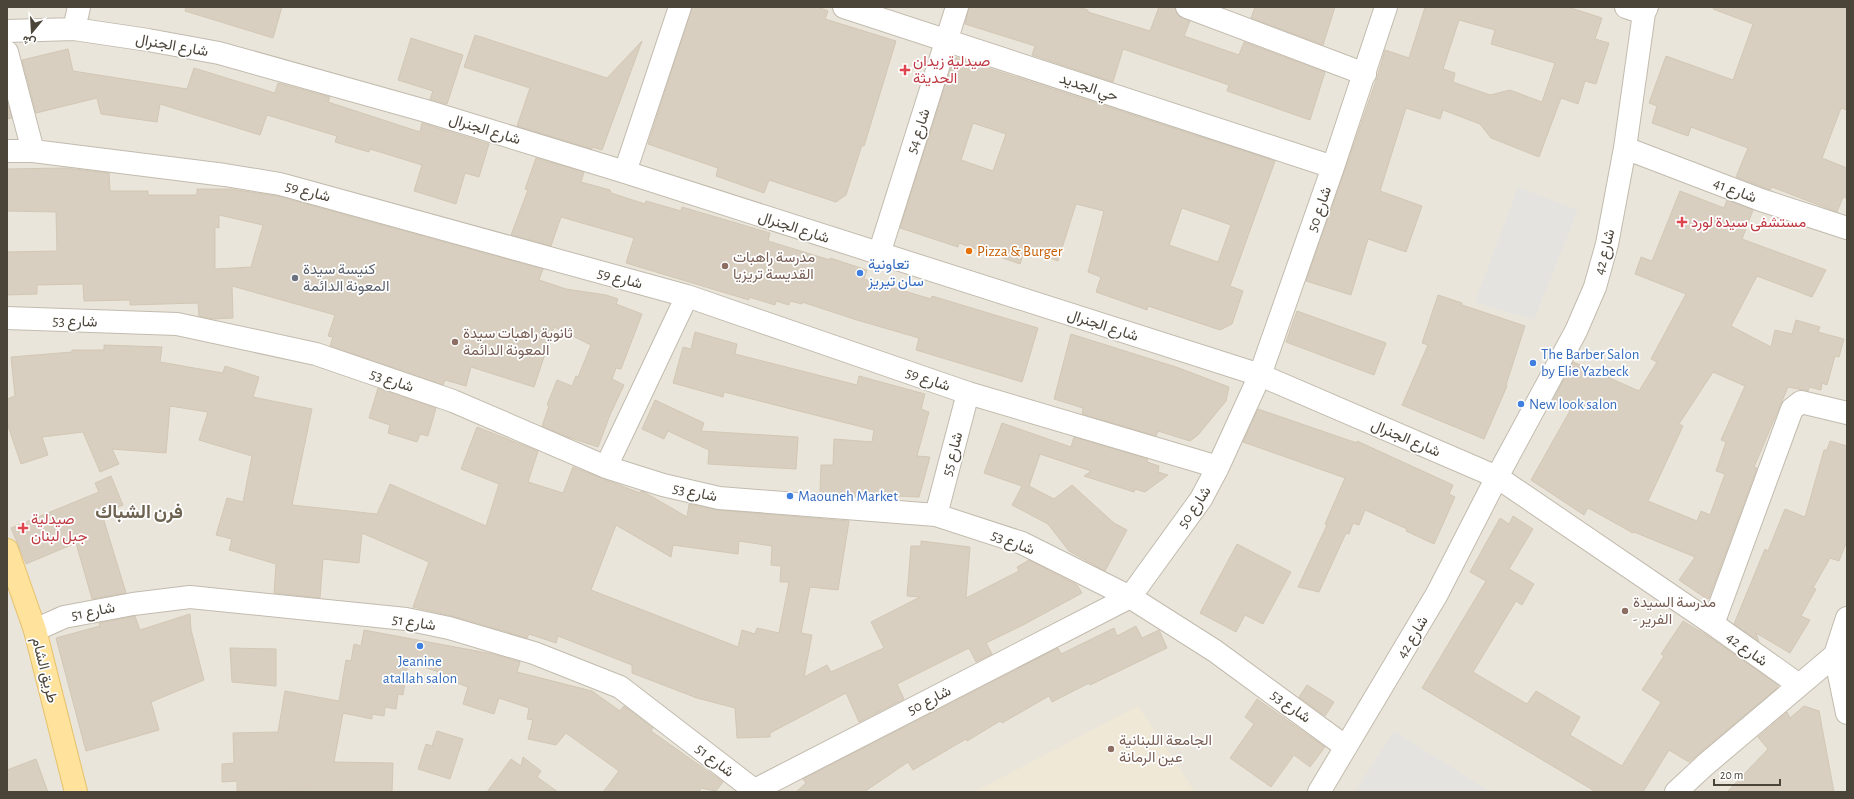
<svg xmlns="http://www.w3.org/2000/svg" width="1854" height="799" font-family="'Alegreya Sans',Vazirmatn,sans-serif">
  <style>
    .residential { fill: #eae5da }
    .education { fill: #efe8d6 }
    .parking { fill: #e5e3e0 }
    .building { fill: #d8cfc1; stroke: #d3c7b4; fill-rule: evenodd }
    .lines { fill: none; stroke-linecap: round; stroke-linejoin: round }
    .minor-casing { stroke: #c2bbae; stroke-width: 24 }
    .major-casing { stroke: #e6c16a; stroke-width: 24 }
    .minor { stroke: #fff; stroke-width: 22 }
    .major { stroke: #ffe39c; stroke-width: 22 }
    .health-dot { fill: #e0444e; stroke: #fff; stroke-width: 1.5 }
    .food-dot { fill: #e8710a; stroke: #fff; stroke-width: 1.5 }
    .education-dot { fill: #8d6e63; stroke: #fff; stroke-width: 1.5 }
    .shop-dot { fill: #3f7fe0; stroke: #fff; stroke-width: 1.5 }
    .worship-dot { fill: #6b7280; stroke: #fff; stroke-width: 1.5 }
    .labels { text-anchor: middle; stroke-width: 3.5; stroke-linejoin: round; paint-order: stroke }
    .street-label { font-size: 15px; fill: #4b4439; stroke: #fff }
    .health-label { font-size: 15px; fill: #be3a42; stroke: #fff; text-anchor: start }
    .food-label { font-size: 15px; fill: #c56008; stroke: #fff; text-anchor: start }
    .education-label { font-size: 15px; fill: #785e54; stroke: #fff; text-anchor: start }
    .shop-label { font-size: 15px; fill: #366cbe; stroke: #fff; text-anchor: start }
    .worship-label { font-size: 15px; fill: #5b616d; stroke: #fff; text-anchor: start }
    .district-label { font-size: 19px; font-weight: bold; fill: #6e6250; stroke: #fff }
  </style>
  <rect width="100%" height="100%" fill="#f6f3ec"/>
  <path class="residential" d="M7,7H1847V792H7Z"/>
  <path class="education" d="M1138,706L1195,792H974Z"/>
  <path class="parking" d="M1518,187L1578,210L1534,320L1475,302Z
    M1394,731L1491,792H1355Z"/>
  <path class="building" d="M186,7H282L273,38L185,11Z
    M692,7H818L828,11L825,19L896,41L864,146L862,145L846,195L836,202L769,180L764,193L716,176L718,168L648,144Z
    M969,7H1078L1088,10V12L1150,31L1159,7H1175L1178,15L1190,21L1184,36L1239,55L1244,42L1325,72L1310,120L1227,91L1229,85L1123,49L1113,82L1032,55L1035,46L965,24Z
    M1255,7H1335L1323,45L1251,18Z
    M1425,7H1568L1602,18L1595,39L1609,43L1596,84L1585,81L1578,104L1561,98L1539,157L1491,138L1480,124L1443,110L1440,119L1406,108L1380,191L1422,206L1406,252L1368,239L1351,295L1306,281L1377,78L1385,50L1409,58ZM1459,20L1495,30L1491,44L1555,63L1542,102L1510,90L1490,95L1453,82L1455,73L1443,69Z
    M1714,7H1847V110L1841,108L1822,158L1847,168V198L1843,197L1837,212L1772,187L1770,190L1736,177L1748,148L1691,127L1688,136L1652,123L1657,106L1649,103L1666,56L1733,80L1753,24L1713,9Z
    M475,35L607,78L642,41L602,150L592,147V149L517,126L530,88L464,67Z
    M411,38L463,55L447,104L430,99L433,91L398,80Z
    M68,49L73,71L187,89L194,68L275,93L278,83L330,97L328,102L420,132L422,123L489,144L479,177L465,173L456,204L414,191L422,165L370,149L369,152L335,142L337,136L267,115L260,135L160,104L157,122L101,114L97,98L36,113L22,60Z
    M954,57L1275,161L1230,286L1243,291L1232,324L1220,330L1148,306L1147,310L1096,292L1101,277L1088,272L1104,211L1076,204L1058,261L1025,249L1020,264L959,243L958,247L900,228ZM973,123L1006,134L993,171L961,160ZM1182,208L1231,225L1218,262L1169,245Z
    M7,101L12,118L7,119Z
    M536,158L584,172L581,182L610,190L611,193L645,204L646,201L681,211L682,207L770,233L768,241L830,260V258L867,270L864,279L931,299L932,296L1038,328L1022,382L916,350L919,338L857,320L802,302V304L790,301L789,305L776,301L775,305L749,297V300L626,263L634,238L561,217L551,246L511,235L528,190L525,189Z
    M65,168L109,173L110,191H148V195H197V189H230L277,196L543,269L539,280L566,289L606,295L618,299L616,304L642,314L621,369L616,368L612,379L624,385L610,415L598,447L568,437L542,426L549,406L547,405L557,380L572,386L576,376L578,377L591,345L554,327L534,387L471,367L466,386L445,380L443,385L330,346L333,337L328,336L335,315L232,286L233,318L213,319L199,316L198,303L130,305V300L84,301L83,284L37,285V294L7,295V252L57,251L56,212L7,211V169ZM219,215L263,225L251,267L215,269V227L219,228Z
    M1680,191L1724,208L1727,200L1753,210L1742,239L1826,270L1812,297L1757,276L1731,326L1771,347L1775,330L1792,334L1796,320L1820,327L1818,332L1844,339L1839,357L1835,356L1827,385L1822,383L1821,390L1809,387L1808,391L1788,387L1754,467L1757,468L1709,598L1707,599L1679,580L1695,557L1634,532L1633,533L1588,508L1584,515L1531,480L1571,409L1553,400L1573,362L1639,391L1657,362L1651,359L1686,294L1635,274L1641,257L1652,261ZM1713,372L1745,386L1721,440L1726,442L1716,471L1725,474L1710,515L1701,511L1697,521L1648,501L1683,426L1679,424Z
    M1438,295L1462,303V305L1525,326L1506,385L1507,386L1484,439L1402,405L1428,345L1422,343Z
    M1297,311L1386,343L1374,375L1286,342Z
    M695,332L737,344L735,354L857,385L859,376L925,394L921,409L929,412L917,456L930,457L919,497L876,495L875,498L871,497L820,493L821,465H833L834,439L872,442L874,430L724,392L723,397L673,383L683,347L691,349Z
    M1071,334L1179,368L1229,387L1226,401L1198,435L1190,441L1158,431L1156,436L1082,414L1083,408L1054,399Z
    M104,345L162,347L160,362L223,373L225,366L259,377L253,397L312,409L292,505L377,514L390,484L486,526L499,484L461,469L477,427L538,451L528,482L563,493L573,467L640,493L641,491L644,492L687,517L689,504L718,510L849,521L838,590L810,587L801,633L812,635L804,677L827,665L831,672L884,648L871,622L920,597L907,596L911,546H921V541L970,547L966,598L1019,571L1017,567L1029,560L1077,585L1082,593L1023,625L986,643L992,654L976,662L969,648L897,684L904,699L859,722L846,693L770,733V737L737,738L735,708L697,698L632,673V665L558,636L556,643L529,634L527,638L452,616L413,607L429,562L362,533L359,563L323,559L320,598L274,593L276,564L229,550L232,539L216,535L227,498L243,502L252,456L199,440L208,412L170,406L166,453L112,449L119,464L100,472L83,432L42,437L48,455L21,464L7,423V399L15,396L11,357L72,352V350H104ZM616,525L671,557L673,545L738,554L739,541L772,546L771,565L781,566L780,582H789L779,633L757,628L755,634L742,630L738,647L591,590Z
    M378,388L436,408L428,436L420,434L417,442L388,433L390,425L369,418Z
    M655,400L704,423L701,431L798,437L796,469L708,464L709,450L668,431L664,439L642,429Z
    M1258,409L1357,443V441L1453,485L1449,494L1455,497L1434,544L1406,531L1407,529L1365,510L1359,525L1353,523L1349,534L1346,533L1319,592L1298,587L1327,525L1325,524L1345,478L1243,442Z
    M1002,423L1071,447L1074,437L1148,459L1147,462L1159,466L1158,472L1168,475L1145,492L1135,489L1134,492L1084,476L1091,471L1040,454L1029,486L1054,499L1072,485L1114,523L1127,530L1105,571L1069,551L1048,524L1012,505L1022,486L984,473Z
    M1830,441L1847,446V541L1839,561L1830,558L1813,588L1816,589L1801,616L1810,620L1790,653L1756,633L1759,642L1734,624L1765,549L1768,551L1785,509L1805,517L1824,450H1827Z
    M111,476L123,505L102,514L126,593L92,599L76,543L26,564L11,528L99,492L95,483Z
    M1513,516L1533,529L1509,569L1534,584L1522,605L1516,601L1473,672L1527,704L1536,691L1580,717L1570,735L1622,766L1661,702L1642,690L1664,656L1661,654L1683,621L1708,636L1777,684L1778,687L1689,762L1669,750L1643,792H1596L1422,688L1486,581L1470,572L1500,518L1509,524Z
    M1237,544L1291,572L1263,624L1245,615L1236,632L1200,613Z
    M190,614L191,630L204,680L151,702L159,730L86,751L56,638L100,626L99,623L135,616L140,630Z
    M1136,626L1142,638L1159,630L1167,648L1090,685L1089,683L1052,702L1049,696L1002,723L1000,721L967,741L966,739L913,770L908,762L864,792H796L806,783L803,779L1058,648L1061,654L1114,628L1117,636Z
    M364,630L493,654L520,662L517,672L592,691L620,711L624,706L653,728L651,731L723,782L716,791L701,788L699,792H603L619,771L566,733L556,745L528,739L533,720L527,719L529,708L499,698L494,714L463,704L468,687L457,683L458,678L408,662L403,695L398,694L396,709L385,707L384,716L372,714V719L343,713L334,762L393,763L392,792L237,791V781L222,782V764L234,763L233,733L278,732L285,691L339,701L346,660L351,661L354,644L361,646Z
    M230,648L276,649V686L232,682Z
    M1307,685L1334,702L1325,716L1299,697Z
    M1257,699L1325,747L1310,767L1294,755L1271,787L1230,758L1254,724L1245,717Z
    M1804,706L1819,711L1834,792H1727L1768,749L1758,737L1787,712L1790,718Z
    M437,731L463,739L450,779L418,769L426,744L432,746Z
    M523,757L541,771L537,777L558,792H487L511,759L521,766Z
    M36,759L48,792H7V770Z"/>
  <g class="lines">
    <defs>
      <path id="minor" d="M844,7L1333,167
        M1187,7L1365,74
        M1626,7L1644,13
        M74,29L79,7
        M7,31L74,29L148,40L219,53L426,111L625,172L1260,375L1497,477L1713,624L1799,685
        M7,52L33,151
        M1625,148L1761,200L1847,228
        M7,151H33L225,175L280,184L687,296L968,393L1218,467
        M625,172L680,7
        M879,254L957,7
        M7,318L177,324L316,354L453,401L606,467L663,485L719,498L936,515L1022,543L1130,597L1215,651L1346,747
        M606,467L687,296
        M936,515L968,393
        M1713,624L1792,409L1801,402L1847,413
        M35,630L64,617L133,604L190,597L406,619L449,628L534,653L620,687L754,790
        M1835,655L1847,713
        M751,792L1130,597L1201,499L1218,467L1260,375L1333,167L1386,7
        M1319,792L1437,594L1497,477L1576,331L1595,287L1607,244L1625,148L1644,13L1647,7
        M1676,792L1705,765L1835,655L1847,618"/>
      <path id="major" d="M7,550L35,630L76,792"/>
    </defs>
    <use href="#minor" class="minor-casing"/>
    <use href="#major" class="major-casing"/>
    <use href="#minor" class="minor"/>
    <use href="#major" class="major"/>
  </g>
  <g class="health-dot">
    <path d="M903 64h4v4h4v4h-4v4h-4v-4h-4v-4h4z"/>
    <path d="M1680 216h4v4h4v4h-4v4h-4v-4h-4v-4h4z"/>
    <path d="M21 522h4v4h4v4h-4v4h-4v-4h-4v-4h4z"/>
  </g>
  <circle class="food-dot" cx="969" cy="251" r="4"/>
  <g class="education-dot">
    <circle cx="725" cy="266" r="4"/>
    <circle cx="455" cy="342" r="4"/>
    <circle cx="1625" cy="611" r="4"/>
    <circle cx="1111" cy="749" r="4"/>
  </g>
  <g class="shop-dot">
    <circle cx="860" cy="273" r="4"/>
    <circle cx="1533" cy="363" r="4"/>
    <circle cx="1521" cy="404" r="4"/>
    <circle cx="790" cy="496" r="4"/>
    <circle cx="420" cy="646" r="4"/>
  </g>
  <circle class="worship-dot" cx="295" cy="278" r="4"/>
  <g class="labels">
    <g class="street-label">
      <text transform="translate(172 45) rotate(10)" y="5">شارع الجنرال</text>
      <text transform="translate(1089 87) rotate(18)" y="5">حي الجديد</text>
      <text transform="translate(485 129) rotate(17)" y="5">شارع الجنرال</text>
      <text transform="translate(918 131) rotate(-72)" y="5">شارع 54</text>
      <text transform="translate(1735 190) rotate(21)" y="5">شارع 41</text>
      <text transform="translate(308 191) rotate(15)" y="5">شارع 59</text>
      <text transform="translate(1319 209) rotate(-71)" y="5">شارع 50</text>
      <text transform="translate(794 227) rotate(18)" y="5">شارع الجنرال</text>
      <text transform="translate(1604 252) rotate(-76)" y="5">شارع 42</text>
      <text transform="translate(620 278) rotate(15)" y="5">شارع 59</text>
      <text transform="translate(75 321) rotate(2)" y="5">شارع 53</text>
      <text transform="translate(1103 325) rotate(18)" y="5">شارع الجنرال</text>
      <text transform="translate(928 379) rotate(19)" y="5">شارع 59</text>
      <text transform="translate(392 380) rotate(19)" y="5">شارع 53</text>
      <text transform="translate(1406 438) rotate(23)" y="5">شارع الجنرال</text>
      <text transform="translate(952 454) rotate(-75)" y="5">شارع 55</text>
      <text transform="translate(695 492) rotate(12)" y="5">شارع 53</text>
      <text transform="translate(1194 507) rotate(-56)" y="5">شارع 50</text>
      <text transform="translate(1013 542) rotate(21)" y="5">شارع 53</text>
      <text transform="translate(93 611) rotate(-11)" y="5">شارع 51</text>
      <text transform="translate(414 622) rotate(9)" y="5">شارع 51</text>
      <text transform="translate(1412 637) rotate(-59)" y="5">شارع 42</text>
      <text transform="translate(1747 649) rotate(36)" y="5">شارع 42</text>
      <text transform="translate(45 670) rotate(76)" y="5">طريق الشام</text>
      <text transform="translate(929 700) rotate(-27)" y="5">شارع 50</text>
      <text transform="translate(1291 706) rotate(36)" y="5">شارع 53</text>
      <text transform="translate(715 760) rotate(38)" y="5">شارع 51</text>
    </g>
    <g class="health-label">
      <text x="913" y="66">صيدلية زيدان<tspan x="913" dy="17">الحديثة</tspan></text>
      <text x="1691" y="227">مستشفى سيدة لورد</text>
      <text x="31" y="524">صيدلية<tspan x="31" dy="17">جبل لبنان</tspan></text>
    </g>
    <g class="food-label">
      <text x="977" y="256">Pizza &amp; Burger</text>
    </g>
    <g class="education-label">
      <text x="733" y="262">مدرسة راهبات<tspan x="733" dy="17">القديسة تريزيا</tspan></text>
      <text x="463" y="338">ثانوية راهبات سيدة<tspan x="463" dy="17">المعونة الدائمة</tspan></text>
      <text x="1633" y="607">مدرسة السيدة<tspan x="1633" dy="17">- الفرير</tspan></text>
      <text x="1119" y="745">الجامعة اللبنانية<tspan x="1119" dy="17">عين الرمانة</tspan></text>
    </g>
    <g class="shop-label">
      <text x="868" y="269">تعاونية<tspan x="868" dy="17">سان تيريز</tspan></text>
      <text x="1541" y="359">The Barber Salon<tspan x="1541" dy="17">by Elie Yazbeck</tspan></text>
      <text x="1529" y="409">New look salon</text>
      <text x="798" y="501">Maouneh Market</text>
      <text x="420" y="666" text-anchor="middle">Jeanine<tspan x="420" dy="17">atallah salon</tspan></text>
    </g>
    <g class="worship-label">
      <text x="303" y="274">كنيسة سيدة<tspan x="303" dy="17">المعونة الدائمة</tspan></text>
    </g>
    <g class="district-label">
      <text x="139" y="518">فرن الشباك</text>
    </g>
  </g>
  <rect width="1854" height="799" fill="none" stroke="#4b4439" stroke-width="16"/>
  <g transform="translate(32 32) rotate(198)" stroke="#ffffff" stroke-width="3" paint-order="stroke">
  <path d="M0-3L7 15L0 10L-7 15Z" fill="#4b4439"/>
  <text y="-6" font-size="11" font-weight="bold" text-anchor="middle" fill="#4b4439">ش</text>
  </g>
  <path d="M1714 779v6h66v-6" fill="none" stroke="#4b4439" stroke-width="2"/>
  <text x="1720" y="779" font-size="12" fill="#4b4439" stroke="#ffffff" stroke-width="3" paint-order="stroke">20 m</text>
</svg>
